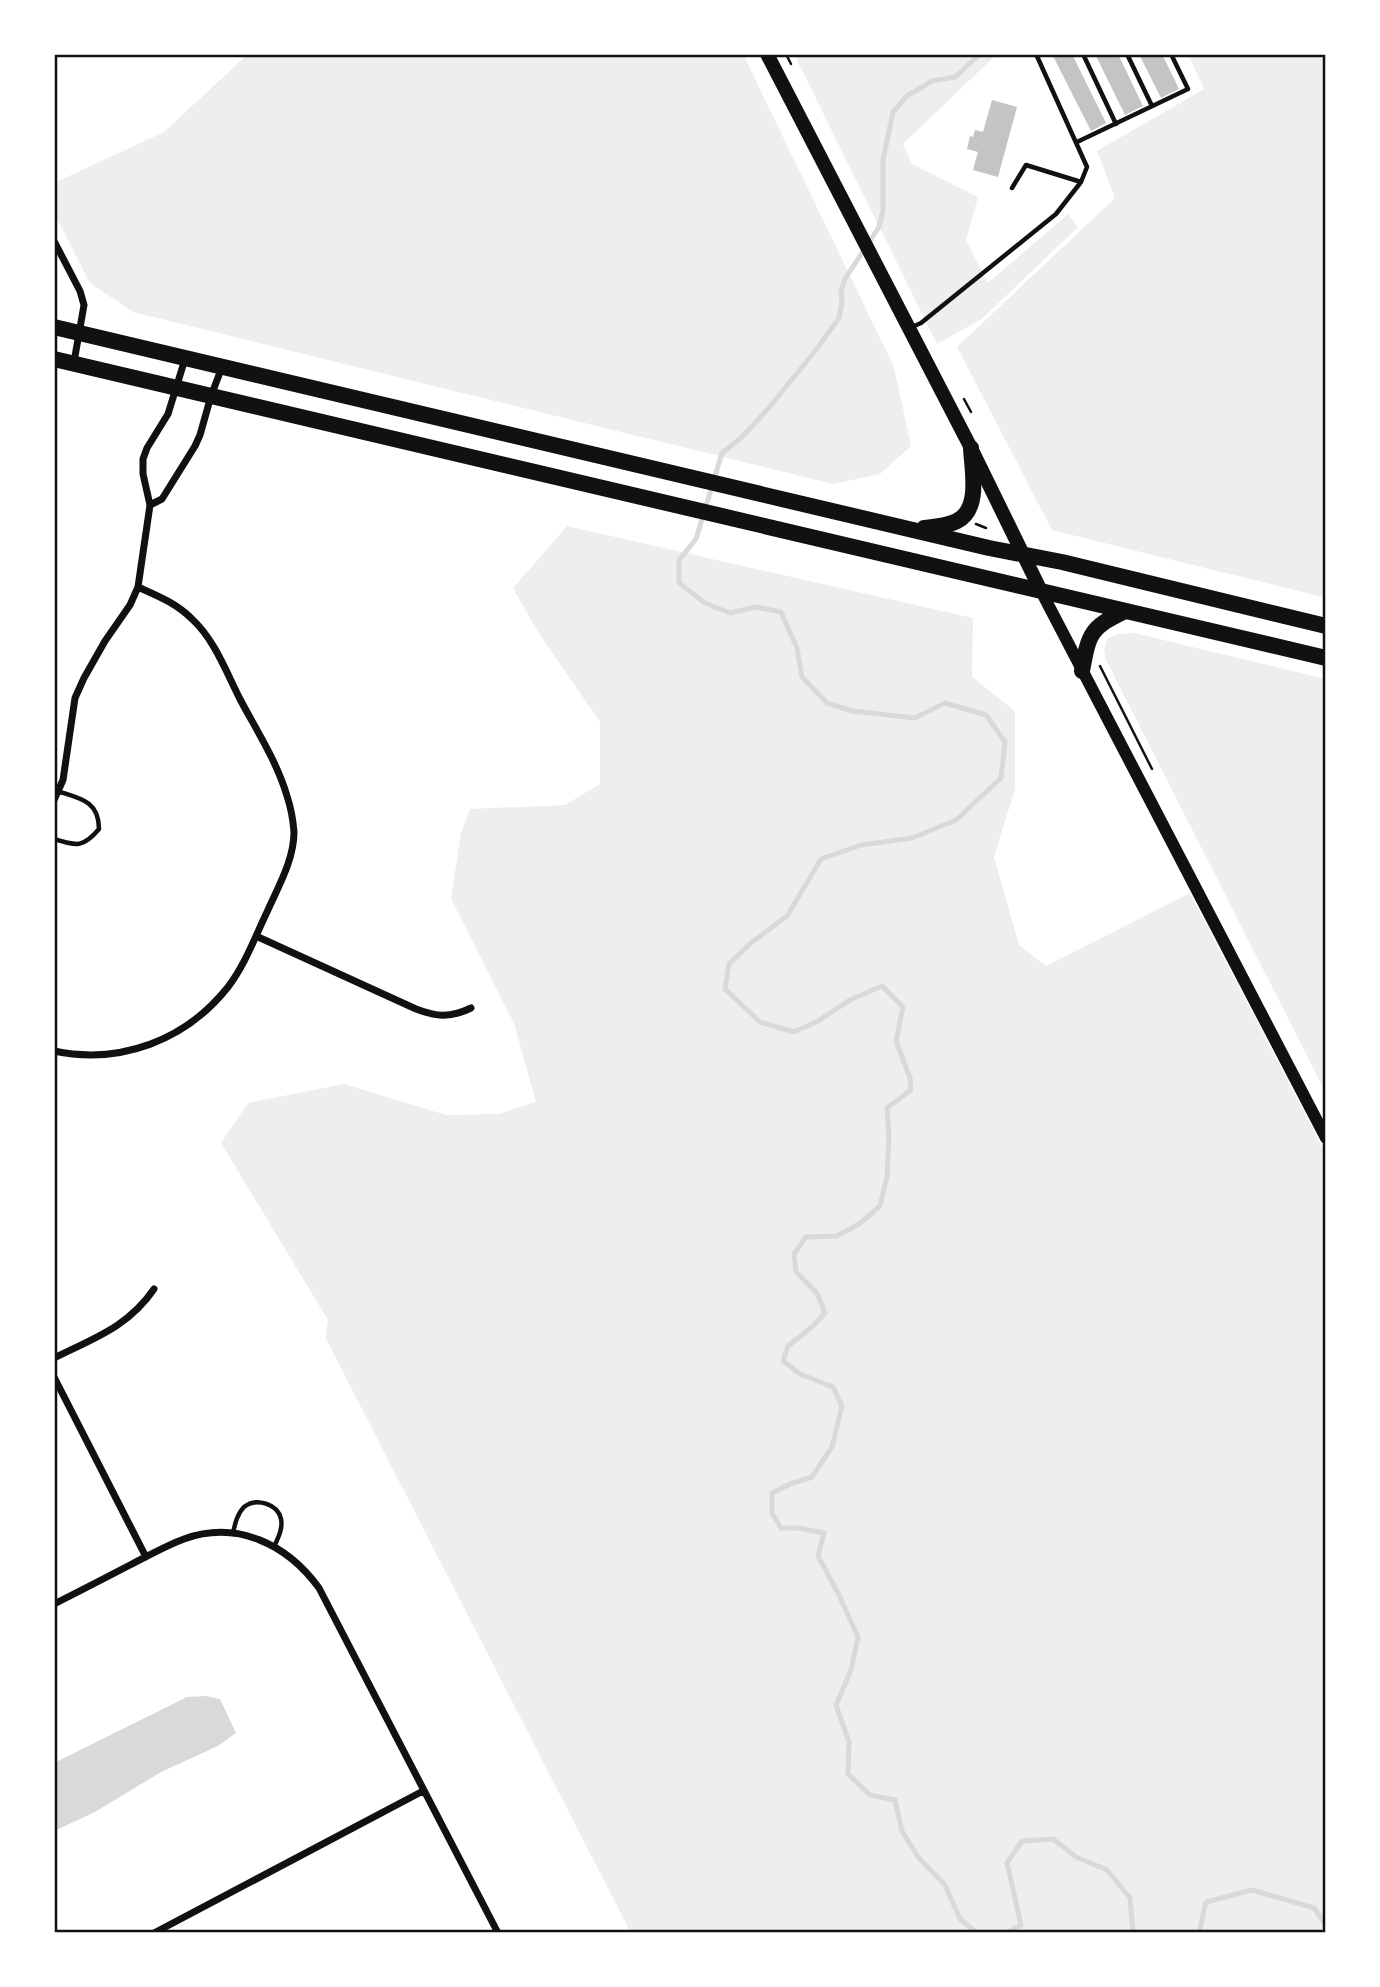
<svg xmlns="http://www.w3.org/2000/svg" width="1380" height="1987" font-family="'Archivo Narrow',sans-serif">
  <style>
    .green { fill: #eee }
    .water { fill: #d9d9d9 }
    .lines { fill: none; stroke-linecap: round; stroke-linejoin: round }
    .stream { stroke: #d9d9d9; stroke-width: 5 }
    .building { fill: #c4c4c4 }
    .path { stroke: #111; stroke-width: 2.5 }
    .service { stroke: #111; stroke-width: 4.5 }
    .minor { stroke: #111; stroke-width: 7 }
    .tertiary { stroke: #111; stroke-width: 12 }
    .secondary { stroke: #111; stroke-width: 14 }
    .primary { stroke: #111; stroke-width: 16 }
    .neatline { fill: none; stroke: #111; stroke-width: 2.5 }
  </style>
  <rect width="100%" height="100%" fill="#fff"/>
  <path class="green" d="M248,54H743L894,367L911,446L880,474L833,484L133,312L90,283L54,213V183L164,132Z
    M794,54H997L903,144L912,164L978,197L966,240L988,283L1068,214L1078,227L982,319L937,344Z
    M1188,54H1326V598L1052,530L957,347L1115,198L1097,151L1204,89Z
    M567,526L973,618L972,677L1015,711V789L994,857L1019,945L1046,966L1190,893L1326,1154V1927L1314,1933H631L325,1337L328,1320L221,1143L248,1103L344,1084L446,1115L499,1114L536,1102L514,1023L451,899L461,833L470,809L565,805L600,784V722L536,629L513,588Z
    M1134,633L1326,679V1093L1106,660L1104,650L1107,639L1117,634Z"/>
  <path class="water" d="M206,1696L220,1699L236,1733L218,1746L161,1772L95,1812L54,1831V1763L187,1697Z"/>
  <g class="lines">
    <path class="stream" d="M977,1933L960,1919L945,1885L918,1857L902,1831L895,1800L870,1795L848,1774L849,1742L836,1705L851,1670L858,1637L838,1593L818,1556L824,1533L799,1528H781L772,1513V1493L790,1484L812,1477L832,1447L842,1406L833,1387L800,1374L783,1361L788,1346L813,1326L825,1313L817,1293L796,1272L794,1254L806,1237L837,1236L859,1224L880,1206L887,1177L889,1136L887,1108L911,1090L910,1078L896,1041L903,1007L882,986L850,1000L818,1021L794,1032L760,1022L725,989L729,964L752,942L787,916L821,859L861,845L912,838L956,820L1001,778L1005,742L986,715L945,703L915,718L852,711L827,703L802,677L797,648L781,612L756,607L730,613L705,603L679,583V560L696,539L722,453L742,437L767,410L816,350L839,318L842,302L841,292L845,279L879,227L883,211V160L893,112L907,96L932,81L955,77L980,54
      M1007,1933L1021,1925L1007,1863L1022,1841L1053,1839L1076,1857L1107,1870L1130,1898L1133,1933
      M1199,1933L1206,1902L1252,1890L1314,1908L1326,1925"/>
  </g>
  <path class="building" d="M1052,54H1072L1106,123L1091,131Z
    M1095,54H1118L1143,106L1125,115Z
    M1139,54H1162L1179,89L1161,98Z
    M992,100L1017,107L998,177L973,170L978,152L967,149L970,136L973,137L975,130L983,132Z"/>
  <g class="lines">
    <path class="path" d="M786,54L791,64
      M964,399L971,412
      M976,524L986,528
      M1100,666L1152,769"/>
    <path class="service" d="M1083,54L1116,124
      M1127,54L1152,106
      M1077,142L1188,89L1171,54
      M1012,188L1026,165L1081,182
      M912,327L921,323L1056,214L1081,182L1087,167L1036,54
      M54,790C77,798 99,799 99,829C83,848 77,846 54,839
      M233,1533C235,1524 237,1514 244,1507C256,1497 278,1504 281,1519C283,1529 278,1538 274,1547"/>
    <path class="minor" d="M54,241L80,291L84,305L74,362
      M150,505L162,499L195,446L200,435L211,396L222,367
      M54,800L63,780L75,698L84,678L105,641L130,605L138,587L150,505L143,474V459L147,448L168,414L185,359
      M256,936L416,1009C437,1017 450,1018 471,1008
      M54,1051C121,1065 186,1040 228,987C245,965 255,937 267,912C278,887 294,860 294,832C293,819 291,808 287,796C277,762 257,731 241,701C227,674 215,640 192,619C176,603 158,596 138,587
      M54,1358C94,1338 128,1327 154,1289
      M54,1377L146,1557
      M54,1604C80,1591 105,1578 130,1565C148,1556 165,1546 184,1539C237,1520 287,1544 319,1588L498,1933
      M154,1933L423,1791"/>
    <path class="tertiary" d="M1041,591L1326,1138"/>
    <path class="secondary" d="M767,54L971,448L1041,591"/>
    <path class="primary" d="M54,327L989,548L1062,562L1326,626
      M54,359L1326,658
      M924,528C935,527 947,526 957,521C981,509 972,470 971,448
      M1082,671C1089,633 1090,628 1125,611"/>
  </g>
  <rect width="1380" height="1987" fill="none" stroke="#ffffff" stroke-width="112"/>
  <rect x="56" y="56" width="1268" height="1875" class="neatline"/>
</svg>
